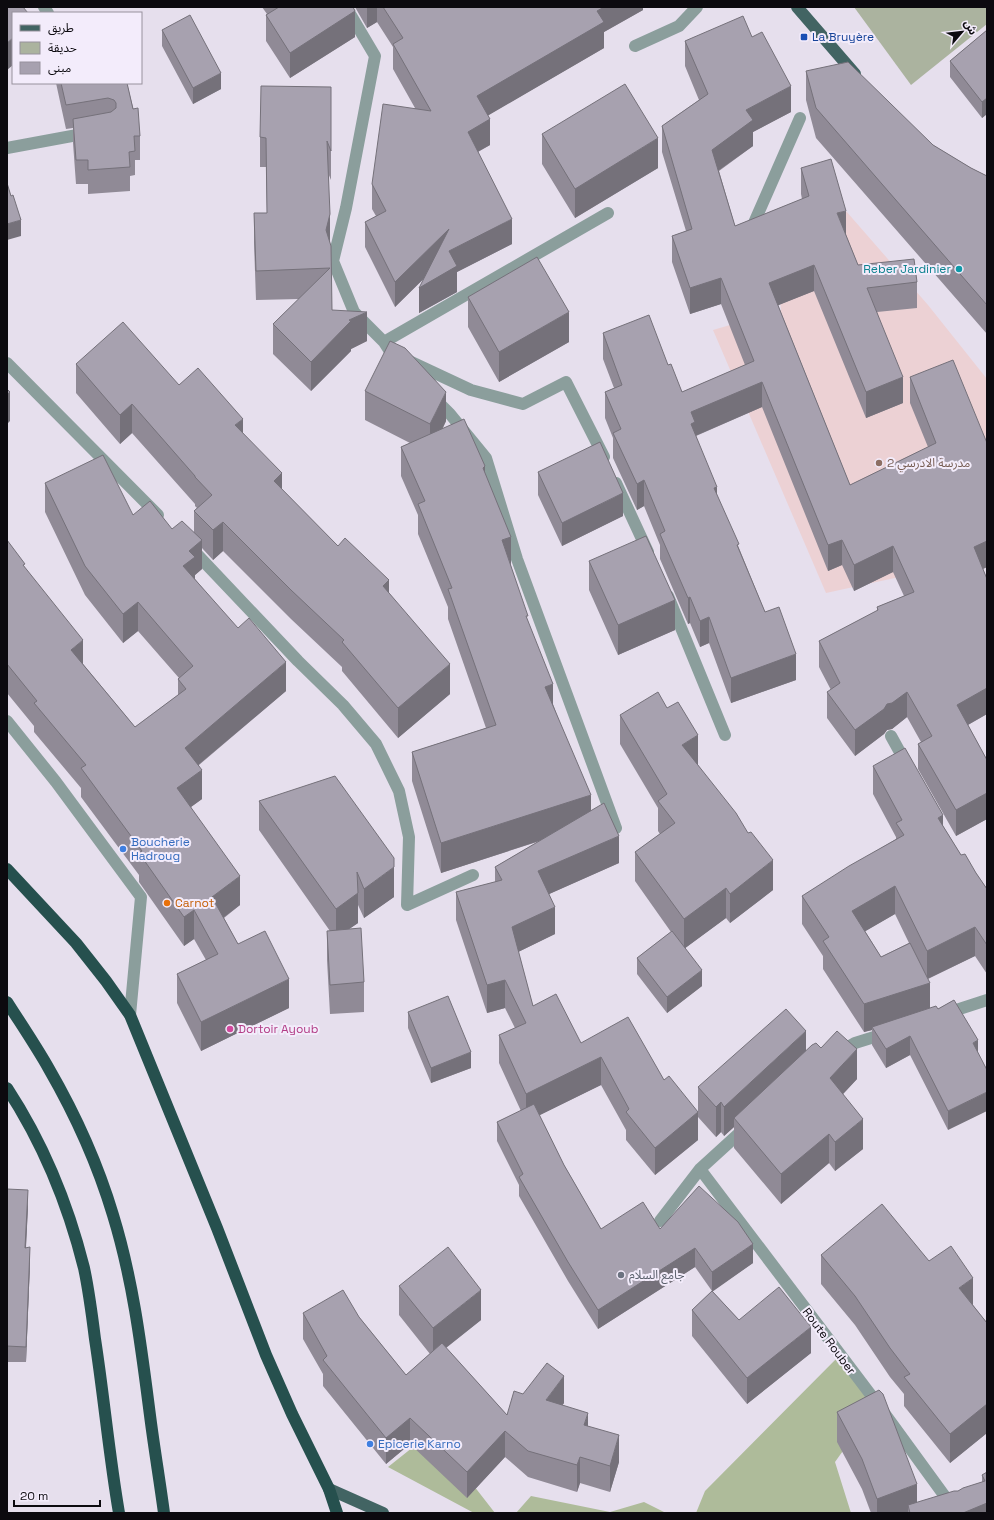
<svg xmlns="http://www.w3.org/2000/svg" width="994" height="1520" font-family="'Space Grotesk','Noto Sans Arabic',sans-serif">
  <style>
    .education { fill: #ecd1d4 }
    .green { fill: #abb39f }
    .forest { fill: #aebb9a }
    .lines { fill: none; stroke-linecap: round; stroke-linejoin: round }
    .minor { stroke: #8b9e9c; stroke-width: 12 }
    .major { stroke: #426463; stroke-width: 12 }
    .highway { stroke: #26504e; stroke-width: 12 }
    .wall { fill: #908a96; fill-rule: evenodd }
    .shaded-wall { fill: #75717a }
    .building { fill: #a7a1af; stroke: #75717a }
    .transit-dot { fill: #1a4fb4; stroke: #f3ecfb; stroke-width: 1.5 }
    .culture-dot { fill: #0f9aa8; stroke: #f3ecfb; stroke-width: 1.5 }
    .education-dot { fill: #8d6e63; stroke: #f3ecfb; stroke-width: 1.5 }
    .shop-dot { fill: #3f7fe0; stroke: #f3ecfb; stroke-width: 1.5 }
    .food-dot { fill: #e8710a; stroke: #f3ecfb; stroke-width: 1.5 }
    .hotel-dot { fill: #d1479c; stroke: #f3ecfb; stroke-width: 1.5 }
    .worship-dot { fill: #6b7280; stroke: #f3ecfb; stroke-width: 1.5 }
    .labels { text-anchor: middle; stroke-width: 4; stroke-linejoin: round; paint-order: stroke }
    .transit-label { font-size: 12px; fill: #164399; stroke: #f3ecfb; text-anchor: start }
    .culture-label { font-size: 12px; fill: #0d838f; stroke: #f3ecfb; text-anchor: end }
    .education-label { font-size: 12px; fill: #785e54; stroke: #f3ecfb; text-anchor: start }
    .shop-label { font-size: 12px; fill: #366cbe; stroke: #f3ecfb; text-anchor: start }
    .food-label { font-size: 12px; fill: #c56008; stroke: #f3ecfb; text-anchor: start }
    .hotel-label { font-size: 12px; fill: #b23c85; stroke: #f3ecfb; text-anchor: start }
    .worship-label { font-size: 12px; fill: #5b616d; stroke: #f3ecfb; text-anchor: start }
    .street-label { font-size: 12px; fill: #0c0a0f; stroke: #f3ecfb }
  </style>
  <rect width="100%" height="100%" fill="#e6dfed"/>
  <path class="education" d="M839,203L928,305L987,379V546L936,569L826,593L713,330L781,310L771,213Z"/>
  <path class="green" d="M854,7H987V24L911,85Z"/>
  <path class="forest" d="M840,1355L877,1403L835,1462L851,1513H696L705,1491Z
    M432,1432L495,1513H474L388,1467Z
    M531,1496L610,1512L644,1502L666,1513H516Z"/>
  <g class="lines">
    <path class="minor" d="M44,7L48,13
      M346,7L375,56L346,208L333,261L354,312L384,342L391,353L398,360
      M635,46L679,26L697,7
      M7,148L88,133
      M750,232L800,118
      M384,342L608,213
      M409,361L471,390L523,404L566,382L604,457
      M7,363L158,515
      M435,399L450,414L486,458L517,559L616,828
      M616,483L648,552
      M191,548L298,661L343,705L376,744L399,791L409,837L407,905L473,875
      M668,596L725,735
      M7,721L56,782L141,897L130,1015
      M891,736L907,765
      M944,1014L987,1000
      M838,1053L855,1043L887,1033
      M700,1169L877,1403L957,1513
      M660,1221L700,1169L745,1128"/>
    <path class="major" d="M797,7L855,74
      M329,1489L383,1513"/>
    <path class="highway" d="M7,869L76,943L106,981L130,1015L217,1228L266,1355L292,1414L329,1489L337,1513
      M7,1002C21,1024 36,1046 49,1069C75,1114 98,1165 113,1215C134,1283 142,1354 151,1423C155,1453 160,1483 164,1513
      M7,1088C43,1143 68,1204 84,1268C89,1291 92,1315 95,1339C104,1397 109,1455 119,1513"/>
  </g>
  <path class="wall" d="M262,7H353L355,37L290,78L266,41V15L267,14Z
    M355,7H643V10L604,32V48L488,115L490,145L478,152L512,244L457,272V292L419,313L423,279L395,307L365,247V222L376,216L372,209V184L415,108L393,69V47L377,22L367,28Z
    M162,30L221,89L193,104L162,46Z
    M987,30V114L982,118L950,77V61Z
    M752,37L791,112L753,132V146L719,171L735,226L802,199L801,194V168L846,235L858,265L917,282V308L877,312L903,403L866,418L814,291L778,305L850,485L928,447L910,403V377L987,443V567L983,569L987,579V714L968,725L987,760V819L956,836L918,769V744L921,742L907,717L892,729L887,730L884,734L855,756L827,718V692L831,690L819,667V641L877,611V607L904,596L893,572L854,591L842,565L828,571L762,407L696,436L717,496L739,548L765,612L796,680L731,703L709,643L700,647L690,623L688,624L660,559V545L644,506L637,510L613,458V438L605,418V392L614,388L603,359V333L668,365L682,392L745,365L721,304L690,314L672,262V236L686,231L662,152V126L699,100L685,66V41Z
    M806,71L933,145L971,168L987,176V334L816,138L806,100Z
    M56,83H127L140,136V160H135V175L130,176V191L88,194V184H76L73,143V128L66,129Z
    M331,87V180L328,173L332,310L367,341L351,349V351L311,391L273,354V324L299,299L256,300L254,243V213H267L266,167H260V137Z
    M542,134L658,168L575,218L542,164Z
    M468,297L569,342L499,382L468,327Z
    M76,364L179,385L243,433L282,490L338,546L389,593L450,694L398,738L342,671V667L291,619L223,551L213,560L202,548V569L195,575V579L286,691L199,765L202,799L191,807L240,905L224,918L238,944L289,1008L201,1051L177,1003V974L206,960L194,939L184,946L139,882V875L81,797V788L34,732V726L7,693V540L25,568L83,664L135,727L178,695V679L179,678L138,631L123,643L85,595L45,512V483L172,529L194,532V511L197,508L195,506V504L132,433L120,444L76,393Z
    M365,391L446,421L443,428L485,474L511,566L528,622L553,704L591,810L619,863L549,894L555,934L518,952L533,1006L581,1043L664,1080L698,1112V1087L806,1051L821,1048L857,1079L843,1094L863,1149L835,1171L829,1163L781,1204L734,1148V1127L724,1136L721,1132L716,1137L698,1117V1140L655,1175L626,1140V1130L601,1085L539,1115L564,1165L601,1229H660L753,1263L712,1291L739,1320L811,1353L747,1404L692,1336V1310L712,1291L695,1267L598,1329L568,1281L519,1196V1185L497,1141V1122L521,1111L499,1063V1035L515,1028L505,1008L487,1013L456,920V892L495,882V867L540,841L441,873L412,781V752L486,728L448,619V607L418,534V515L401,476V447L410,443L365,420Z
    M538,472L623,516L562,546L538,495Z
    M589,561L675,630L618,655L589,590Z
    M620,715L698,765L773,890L730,923L726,918L685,948L702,986L667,1013L637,974V958L671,932L635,881V852L660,834L658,831V808L620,744Z
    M873,766L943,826L961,855L976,873L987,889V974L975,956L928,979L930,1008L938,1009L954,1000L948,1130L910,1055L886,1068L872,1045V1030L864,1032L823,969V956L802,924V896L896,839V837L873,794ZM895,914L909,943L881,957L865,931Z
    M259,801L394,897L364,918L358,905V923L349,929L364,982V1012L330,1014L327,960V931H330L259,830Z
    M408,1012L471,1068L431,1083L408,1028Z
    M7,1189L28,1206L26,1248L30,1263L26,1362H7Z
    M821,1255L929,1261L973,1305L987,1323V1433L950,1463L904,1406V1394L890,1377L855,1325L821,1284Z
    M399,1286L481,1320L446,1348L507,1415L523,1394L564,1403L562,1405L588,1426L619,1462L610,1492L580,1483L577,1492L528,1477L505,1457L467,1498L410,1444L386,1464L323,1386V1374L303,1339V1313L359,1317L406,1375L430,1354L399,1315Z
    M837,1412L917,1503L958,1491L982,1482V1475L987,1472V1513H871L862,1489L837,1442Z"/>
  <path class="shaded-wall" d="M367,7H377V22L367,28Z
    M604,7H643V10L604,32V48L477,122V96L597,11Z
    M355,11V37L290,78V53Z
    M13,38V65L7,70V43Z
    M221,73V89L193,104V88Z
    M791,86V112L753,132V146L712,175V150L746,110Z
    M987,98V114L982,118V102Z
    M490,119V145L468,157V132Z
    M658,138V168L575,218V189Z
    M846,211V236L837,213Z
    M330,214V243L326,230Z
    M512,219V244L457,272V292L419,313V288L449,251Z
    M21,220V236L7,240V224Z
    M449,229V254L395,307V282Z
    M814,265V291L769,309V283Z
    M721,278V304L690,314V288Z
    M367,312V341L351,349V351L311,391V362L349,320Z
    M569,312V342L499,382V352Z
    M903,377V403L866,418V392Z
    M762,382V407L695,436L691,449V412Z
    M10,392V421L7,424V395Z
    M446,392V421L430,453V424Z
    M132,404V433L120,444V415Z
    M243,419V448L235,425Z
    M485,466V496L483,468Z
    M282,473V502L274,481Z
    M644,480V506L637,510V484Z
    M717,487V513L714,488Z
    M623,493V516L562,546V523Z
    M223,522V551L213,560V530Z
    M511,537V566L502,540Z
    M202,540V569L195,575V586L183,566L189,551Z
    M842,540V565L828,571V545Z
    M987,541V567L974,573V547Z
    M893,546V572L854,591V565Z
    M389,580V609L383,586Z
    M690,597V623L688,624V598Z
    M675,600V630L618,655V625Z
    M138,602V631L123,643V614Z
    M709,617V643L700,647V621Z
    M83,640V669L71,650Z
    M796,654V680L731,703V678Z
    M286,662V691L185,776V748Z
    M450,664V694L398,738V708Z
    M553,684V714L545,687Z
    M987,688V714L957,731V705Z
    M907,692V717L892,729L887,730L884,734L855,756V730L887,704Z
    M698,735V765L682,774V745Z
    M202,770V799L177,817V788Z
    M987,793V819L956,836V810Z
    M591,795V824L441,873V843Z
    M943,815V843L938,818Z
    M619,836V863L538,899V871Z
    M773,860V890L730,923V894Z
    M394,867V897L364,918V889Z
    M240,876V905L212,926V897Z
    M895,886V914L852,939V911Z
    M726,888V918L684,949V919Z
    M358,893V923L336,938V909Z
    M555,907V934L512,955V927Z
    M194,910V939L184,946V917Z
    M975,927V956L927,979V951Z
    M702,970V986L667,1013V997Z
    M289,979V1008L201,1051V1022Z
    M505,980V1008L487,1013V985Z
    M930,983V1011L872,1027V1030L864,1032V1004Z
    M806,1031V1061L734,1118V1127L724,1136V1107Z
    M910,1036V1055L886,1068V1049Z
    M978,1040V1059L973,1043Z
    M857,1049V1079L830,1108V1078Z
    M471,1052V1068L431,1083V1068Z
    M601,1057V1085L526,1122V1094Z
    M987,1092V1111L948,1130V1111Z
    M721,1102V1132L716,1137V1107Z
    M698,1112V1140L655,1175V1148Z
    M863,1119V1149L835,1171V1142Z
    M829,1134V1163L781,1204V1174Z
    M28,1190V1206L25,1264V1248Z
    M753,1244V1263L712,1292V1272Z
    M30,1247V1263L26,1362V1347Z
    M695,1248V1267L598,1329V1310Z
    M973,1278V1307L959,1288Z
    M481,1290V1320L433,1358V1328Z
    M811,1327V1353L747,1404V1378Z
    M564,1376V1403L546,1427V1400Z
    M987,1404V1433L950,1463V1434Z
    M588,1413V1439L584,1425Z
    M410,1418V1444L386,1464V1438Z
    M505,1431V1457L467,1498V1472Z
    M619,1435V1462L610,1492V1466Z
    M580,1457V1483L577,1492V1465Z
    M917,1484V1513L908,1505V1513H877V1499Z
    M987,1503V1513H963Z"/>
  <path class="building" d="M7,7H23L28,13H13V38L7,43Z
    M279,7H353L355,11L290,53L266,15Z
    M383,7H604L597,11L604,22L477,96L490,119L468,132L512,219L449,251L457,266L419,288L449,229L395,282L365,222L386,211L372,184L383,104L431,111L393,44L403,38Z
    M190,15L221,73L193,88L162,30Z
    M743,16L752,37L762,32L791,86L746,110L753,120L712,150L735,226L809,196L801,168L831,159L846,211L837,213L858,265L914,259L917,282L867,288L903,377L866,392L814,265L769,283L850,485L936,443L910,377L953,360L987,443V541L974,547L987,579V688L957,705L987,760V793L956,810L918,744L932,736L907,692L892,703L887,704L884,709L855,730L827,692L840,683L819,641L878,610L877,607L914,592L893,546L854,565L842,540L828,545L762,382L691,412L695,422L691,424L717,487L714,488L739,544L737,545L765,612L779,607L796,654L731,678L709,617L700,621L690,597L688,598L660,534L665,531L644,480L637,484L613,433L621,429L605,392L622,385L603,333L649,315L668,365L671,364L682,392L754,361L721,278L690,288L672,236L692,229L662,126L708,94L685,41Z
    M987,30V98L982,102L950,61Z
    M848,62L933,145L971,168L987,176V305L816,108L806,71Z
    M61,83H127L133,109L138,108L140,136H134L135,151L129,152L130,167L88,170V160H76L73,119L111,112L116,108V103L114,100L108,98L66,105Z
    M625,84L658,138L575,189L542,134Z
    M261,86L331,87V151L327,141L330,214L326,230L331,246L332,310L367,312L349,320L351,321L311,362L273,324L330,268L256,271L254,213H267L266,138L260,137Z
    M7,183L11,196L13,195L21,220L7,224Z
    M537,257L569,312L499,352L468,297Z
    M123,322L179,385L198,368L243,419L235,425L282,473L274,481L338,546L345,538L389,580L383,586L450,664L398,708L342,642L344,640L291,590L223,522L213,530L194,511L212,495L195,477V476L132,404L120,415L76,364Z
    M390,341L405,348L446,392L430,424L365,391Z
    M7,389L10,392L7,395Z
    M464,419L485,466L483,468L511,537L502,540L528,616H526L553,684L545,687L591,795L441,843L412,752L496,725L448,589L452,588L418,504L425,501L401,447Z
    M600,442L623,493L562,523L538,472Z
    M103,455L133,515L150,501L172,529L182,521L202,540L189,551L195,557L183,566L238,628L249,618L286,662L185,748L202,770L177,788L240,876L212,897L238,944L265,931L289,979L201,1022L177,974L218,954L194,910L184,917L139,853L142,851L81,768L86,765L34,703L37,701L7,664V540L25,564L23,565L83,640L71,650L135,727L186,689L178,679L193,666L138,602L123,614L85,566L45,483Z
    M646,536L675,600L618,625L589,561Z
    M658,692L667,708L678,702L698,735L682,745L736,813L748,833L751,832L773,860L730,894L726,888L684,919L635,852L675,823L658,801L667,794L620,715Z
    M905,748L943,815L938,818L961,855L965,854L976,873L987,889V945L975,927L927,951L895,886L852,911L881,957L910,943L930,983L864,1004L823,941L829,937L802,896L849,866L904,835L896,823L902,820L873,766Z
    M335,776L394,858V867L364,889L357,872L358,893L336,909L259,801Z
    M604,803L619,836L538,871L555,907L512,927L533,1006L556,994L581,1043L628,1017L664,1080L669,1076L698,1112L655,1148L626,1112L629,1109L601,1057L526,1094L499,1035L526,1023L505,980L487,985L456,892L502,880L495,867Z
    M361,928L364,982L330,985L327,931Z
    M672,931L702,970L667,997L637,958Z
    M448,996L471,1052L431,1068L408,1012Z
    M954,1000L978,1040L973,1043L987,1070V1092L948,1111L910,1036L886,1049L872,1027L936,1006L938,1009Z
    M786,1009L806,1031L724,1107L721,1102L716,1107L698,1087Z
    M837,1031L857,1049L830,1078L863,1119L835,1142L829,1134L781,1174L734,1118L812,1045L816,1043L821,1048Z
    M534,1104L564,1165L601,1229L643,1202L660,1229L699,1186L738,1222L753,1244L712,1272L695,1248L598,1310L568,1262L519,1177L523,1174L497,1122Z
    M7,1189L28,1190L25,1248L30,1247L26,1347L7,1346Z
    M882,1204L929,1261L951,1246L973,1278L959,1288L987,1323V1404L950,1434L904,1377L910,1374L890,1348L855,1296L821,1255Z
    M448,1247L481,1290L433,1328L399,1286Z
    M779,1287L811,1327L747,1378L692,1310L712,1291L739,1320Z
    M343,1290L359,1317L406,1375L442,1343L507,1415L514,1391L523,1394L547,1363L564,1376L546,1400L588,1413L584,1425L619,1435L610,1466L580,1457L577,1465L528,1451L505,1431L467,1472L410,1418L386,1438L323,1360L327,1356L303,1313Z
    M879,1390L883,1394L917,1484L877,1499L862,1459L837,1412Z
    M987,1472V1503L963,1513H910L908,1505L954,1491H958L963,1488L985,1481L982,1475Z"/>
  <rect class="transit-dot" x="800" y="33" width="8" height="8" rx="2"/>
  <circle class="culture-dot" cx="959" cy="269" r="4"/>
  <circle class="education-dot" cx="879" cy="463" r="4"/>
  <g class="shop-dot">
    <circle cx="123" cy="849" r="4"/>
    <circle cx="370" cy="1444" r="4"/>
  </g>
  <circle class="food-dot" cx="167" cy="903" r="4"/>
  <circle class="hotel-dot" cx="230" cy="1029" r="4"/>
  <circle class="worship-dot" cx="621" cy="1275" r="4"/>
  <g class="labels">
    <g class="transit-label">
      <text x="812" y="41">La Bruyère</text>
    </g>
    <g class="culture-label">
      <text x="951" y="273">Reber Jardinier</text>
    </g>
    <g class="education-label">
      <text x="887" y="467">مدرسة الادرسي 2</text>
    </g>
    <g class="shop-label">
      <text x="131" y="846">Boucherie<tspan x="131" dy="14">Hadroug</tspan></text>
      <text x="378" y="1448">Epicerie Karno</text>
    </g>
    <g class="food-label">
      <text x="175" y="907">Carnot</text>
    </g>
    <g class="hotel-label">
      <text x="238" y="1033">Dortoir Ayoub</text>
    </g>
    <g class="worship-label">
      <text x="629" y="1279">جامع السلام</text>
    </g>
    <g class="street-label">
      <text transform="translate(829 1341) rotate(53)" y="4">Route Rouber</text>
    </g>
  </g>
  <rect width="994" height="1520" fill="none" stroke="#0c0a0f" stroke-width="16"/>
  <rect x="12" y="12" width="130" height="72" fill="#f3ecfb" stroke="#97929d"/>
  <rect x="20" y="25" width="20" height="6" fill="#426463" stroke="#97929d"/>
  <text x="48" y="32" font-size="12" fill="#0c0a0f">طريق</text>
  <rect x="20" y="42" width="20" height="12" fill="#abb39f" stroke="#97929d"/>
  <text x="48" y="52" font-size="12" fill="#0c0a0f">حديقة</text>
  <rect x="20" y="62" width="20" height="12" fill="#a7a1af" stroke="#97929d"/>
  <text x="48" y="72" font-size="12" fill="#0c0a0f">مبنى</text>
  <g transform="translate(962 32) rotate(62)" stroke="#f3ecfb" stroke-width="3" paint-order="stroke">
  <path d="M0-3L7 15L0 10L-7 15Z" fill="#0c0a0f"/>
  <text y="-6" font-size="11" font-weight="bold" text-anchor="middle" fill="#0c0a0f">ش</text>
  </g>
  <path d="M14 1500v6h86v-6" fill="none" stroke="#0c0a0f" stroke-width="2"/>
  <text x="20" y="1500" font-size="12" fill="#0c0a0f" stroke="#f3ecfb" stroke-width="3" paint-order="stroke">20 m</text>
</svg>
